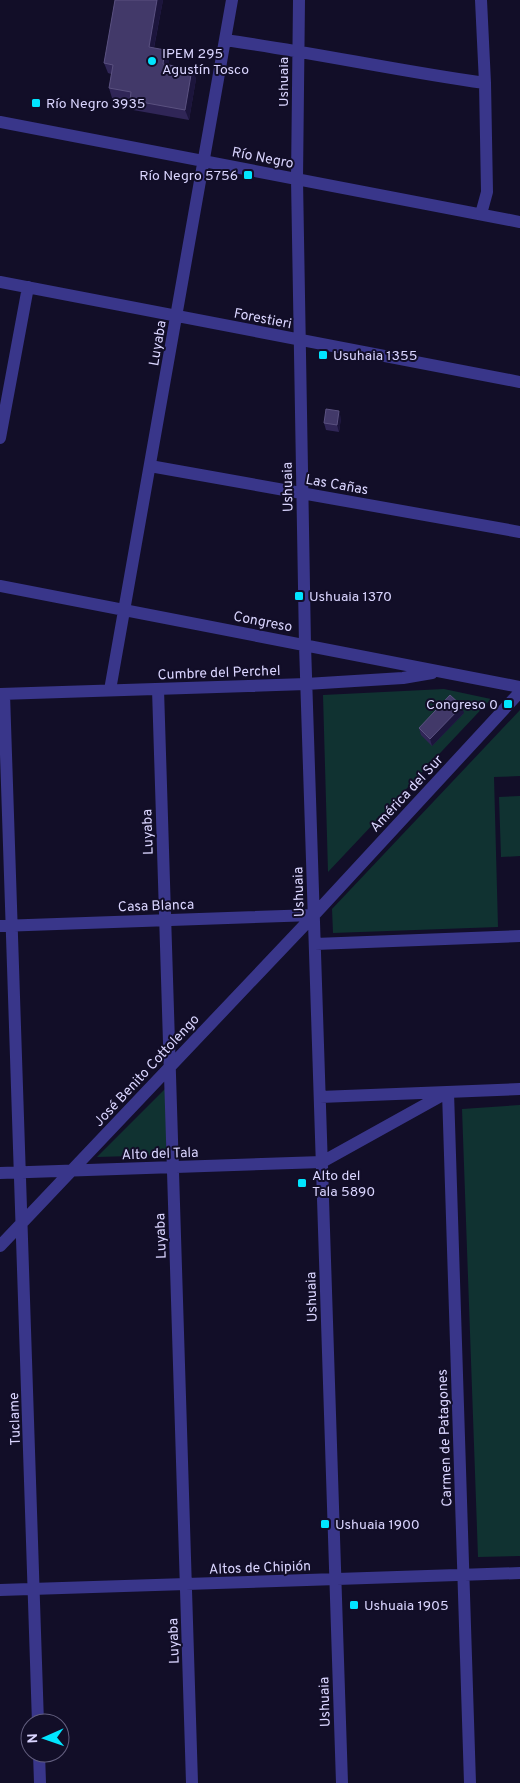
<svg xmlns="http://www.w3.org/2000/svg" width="520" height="1783" font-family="Overpass,sans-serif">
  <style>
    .green { fill: #103231 }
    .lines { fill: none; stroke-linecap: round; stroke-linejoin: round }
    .minor { stroke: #39368a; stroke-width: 12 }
    .wall { fill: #302657 }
    .shaded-wall { fill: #1c153c }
    .building { fill: #423969; stroke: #5a5180 }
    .poi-dot { fill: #01e5ff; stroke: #120e28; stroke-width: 2 }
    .labels { text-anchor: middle; stroke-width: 4; stroke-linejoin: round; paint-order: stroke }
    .poi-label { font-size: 14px; fill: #dad5ff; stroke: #120e28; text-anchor: start }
    .street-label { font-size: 14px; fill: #dad5ff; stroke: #120e28 }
  </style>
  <rect width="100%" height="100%" fill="#120e28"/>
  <path class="green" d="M444,689L491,699L328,872L323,695Z
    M520,710V776L494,777L498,927L333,933L332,909Z
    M520,796V856L501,857L499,797Z
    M166,1088V1155L97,1157Z
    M520,1105V1556L478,1557L462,1109Z"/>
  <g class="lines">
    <path class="minor" d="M299,0L297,179L305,645L342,1783
      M481,0L485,83L487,192L481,214
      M225,40C312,52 398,71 485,83
      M0,122L520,222
      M0,282L520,382
      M0,438L28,287
      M150,466L520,532
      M0,586L520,687
      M158,689L192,1783
      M110,690L232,0
      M0,694L306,684L403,678L432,673
      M4,694L38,1723
      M0,926L314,915
      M315,944L520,936
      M320,1097L520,1089
      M0,1173L322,1162L448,1092L470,1783
      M0,1246L314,915L520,692
      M0,1590L520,1573
      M39,1753L40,1783"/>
  </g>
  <path class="wall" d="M115,0H163L154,48L165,50L169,60L168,65L192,69L196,79L189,120L133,110L130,101L112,98L109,88L111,74L108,73L104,63Z
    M341,418L339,432L326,430L324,423Z
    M464,713L432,746L421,735L419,728Z"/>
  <path class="shaded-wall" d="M157,0H163L152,57L149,47Z
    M165,50L169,60L167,74L163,64Z
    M192,69L196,79L189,120L185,110Z
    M339,411L341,418L339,432L337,425Z
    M462,706L464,713L432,746L430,739Z"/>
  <path class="building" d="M115,0H157L149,47L165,50L163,64L192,69L185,110L130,100L131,92L109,88L113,65L104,63Z
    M326,409L339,411L337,425L324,423Z
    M450,695L462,706L430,739L419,728Z"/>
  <g class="poi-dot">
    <circle cx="152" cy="61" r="5"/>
    <rect x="31" y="98" width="10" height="10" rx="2.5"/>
    <rect x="243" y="170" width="10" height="10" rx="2.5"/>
    <rect x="318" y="350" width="10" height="10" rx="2.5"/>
    <rect x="294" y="591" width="10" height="10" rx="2.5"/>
    <rect x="503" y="699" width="10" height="10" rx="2.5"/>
    <rect x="297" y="1178" width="10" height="10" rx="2.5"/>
    <rect x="320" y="1519" width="10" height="10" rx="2.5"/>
    <rect x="349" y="1600" width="10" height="10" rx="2.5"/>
  </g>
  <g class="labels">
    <g class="poi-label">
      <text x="162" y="58">IPEM 295<tspan x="162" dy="16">Agustín Tosco</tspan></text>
      <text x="46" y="108">Río Negro 3935</text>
      <text x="238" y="180" text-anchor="end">Río Negro 5756</text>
      <text x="333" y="360">Usuhaia 1355</text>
      <text x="309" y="601">Ushuaia 1370</text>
      <text x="498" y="709" text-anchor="end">Congreso 0</text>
      <text x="312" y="1180">Alto del<tspan x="312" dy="16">Tala 5890</tspan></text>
      <text x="335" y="1529">Ushuaia 1900</text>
      <text x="364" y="1610">Ushuaia 1905</text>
    </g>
    <g class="street-label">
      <text transform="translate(283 82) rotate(-90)" y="5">Ushuaia</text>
      <text transform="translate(263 157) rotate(11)" y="5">Río Negro</text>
      <text transform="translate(263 318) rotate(11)" y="5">Forestieri</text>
      <text transform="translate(157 343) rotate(-80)" y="5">Luyaba</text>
      <text transform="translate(337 484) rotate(10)" y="5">Las Cañas</text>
      <text transform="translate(287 487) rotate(-91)" y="5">Ushuaia</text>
      <text transform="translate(263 621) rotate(11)" y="5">Congreso</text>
      <text transform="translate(219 672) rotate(-2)" y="5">Cumbre del Perchel</text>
      <text transform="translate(406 793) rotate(-47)" y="5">América del Sur</text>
      <text transform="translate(147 832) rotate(-92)" y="5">Luyaba</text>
      <text transform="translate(298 892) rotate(-92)" y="5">Ushuaia</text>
      <text transform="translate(156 905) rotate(-2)" y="5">Casa Blanca</text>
      <text transform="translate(146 1070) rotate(-47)" y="5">José Benito Cottolengo</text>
      <text transform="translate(160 1153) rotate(-2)" y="5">Alto del Tala</text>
      <text transform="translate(160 1236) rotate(-92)" y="5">Luyaba</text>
      <text transform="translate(311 1297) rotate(-92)" y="5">Ushuaia</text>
      <text transform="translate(14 1419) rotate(-92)" y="5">Tuclame</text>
      <text transform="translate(444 1438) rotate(-92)" y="5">Carmen de Patagones</text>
      <text transform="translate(260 1567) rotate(-2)" y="5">Altos de Chipión</text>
      <text transform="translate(173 1641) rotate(-92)" y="5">Luyaba</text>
      <text transform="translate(324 1702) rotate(-92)" y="5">Ushuaia</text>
    </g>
  </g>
  <g transform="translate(45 1738) rotate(268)"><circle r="24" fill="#120e28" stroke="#625e7e"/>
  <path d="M0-4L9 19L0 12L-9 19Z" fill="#01e5ff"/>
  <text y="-8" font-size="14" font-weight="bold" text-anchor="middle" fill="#dad5ff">N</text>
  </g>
</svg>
